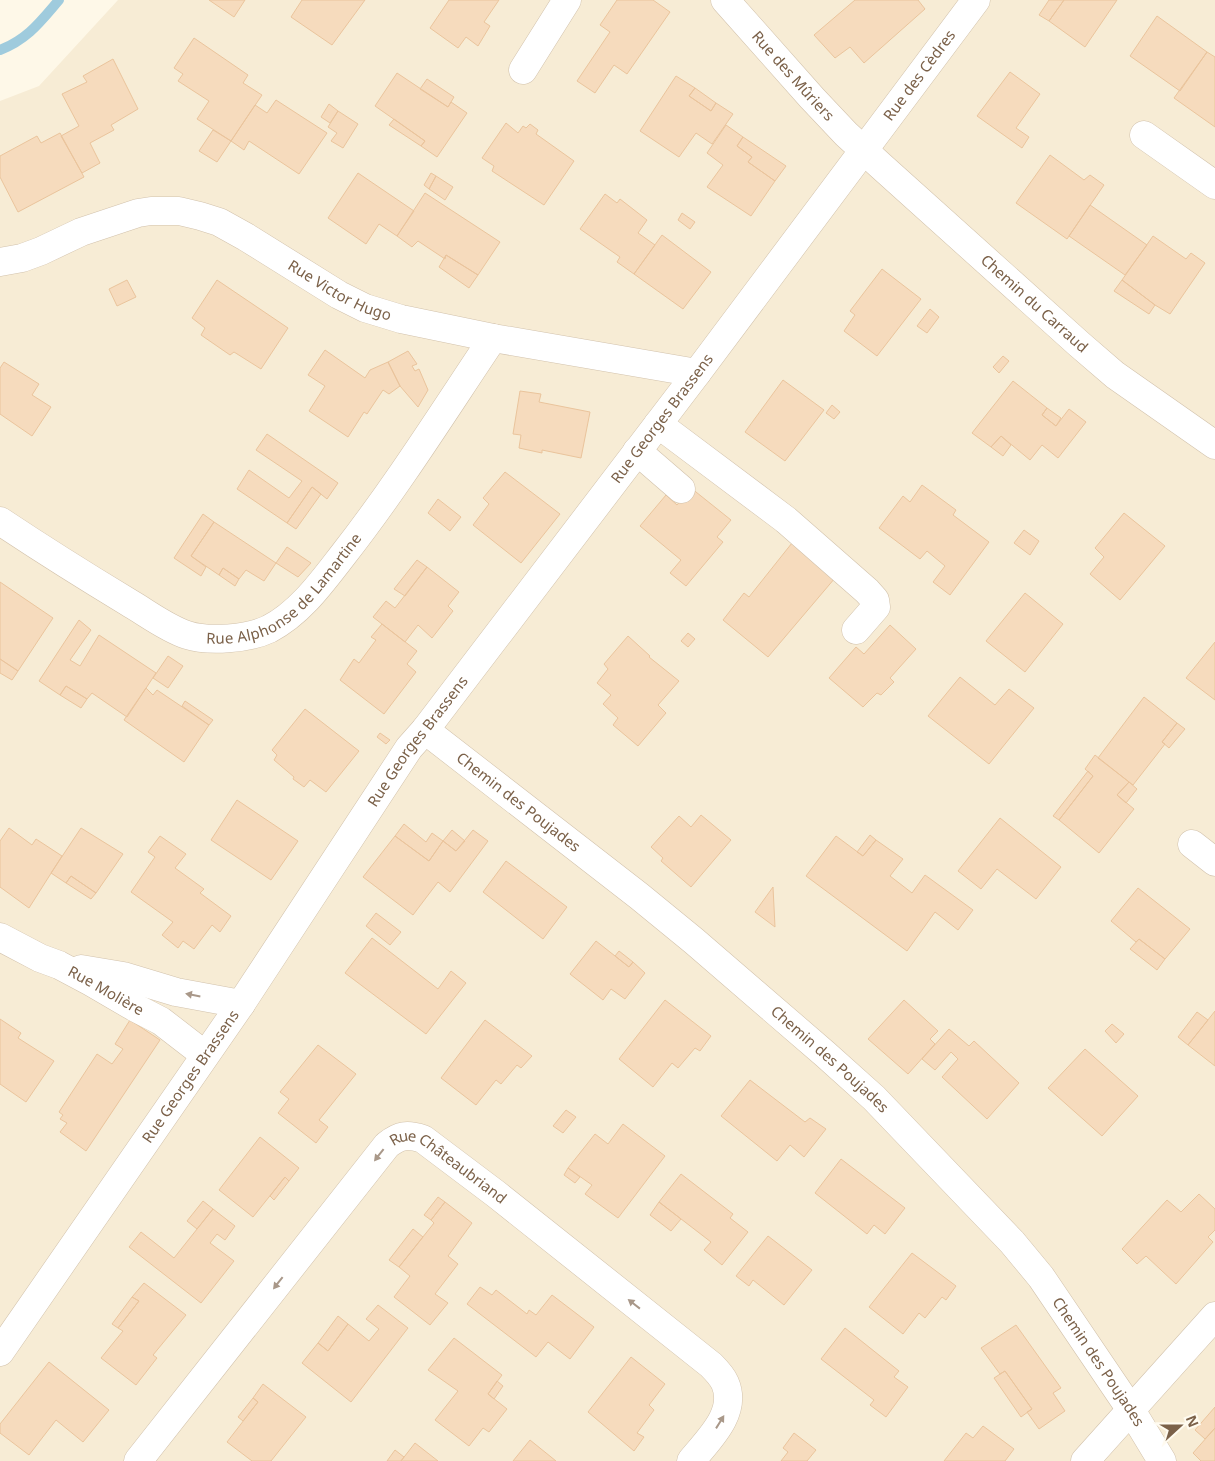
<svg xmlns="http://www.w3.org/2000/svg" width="1215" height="1461" font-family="'Noto Sans',sans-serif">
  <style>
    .residential { fill: #f7ecd5 }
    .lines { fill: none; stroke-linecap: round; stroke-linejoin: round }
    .stream { stroke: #9fcbdd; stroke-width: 10 }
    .building { fill: #f6dbbd; stroke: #eac49c }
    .minor-casing { stroke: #d2c2ac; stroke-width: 29 }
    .minor { stroke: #fff; stroke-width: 28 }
    .oneway { fill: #a99889 }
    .labels { text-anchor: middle; stroke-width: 4; stroke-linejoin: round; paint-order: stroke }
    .street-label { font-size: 15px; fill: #7b6149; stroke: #fffbf0 }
  </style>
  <rect width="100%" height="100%" fill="#fef8e8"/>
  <path class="residential" d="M118,0H1215V1461H0V101L39,86Z"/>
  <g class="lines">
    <path class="stream" d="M0,50C28,39 40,22 59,0"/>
  </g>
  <path class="building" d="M209,0H245L234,17Z
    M302,0H365L332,45L291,17Z
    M449,0H499L484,22L490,26L478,46L466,37L458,48L430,28Z
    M617,0H653L670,12L627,74L614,65L595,93L577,81L610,32L600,25Z
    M855,0H918L925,9L864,63L850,47L835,58L814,35Z
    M1049,0H1064L1049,21L1039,15Z
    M1064,0H1117L1085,47L1049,21Z
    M1157,16L1207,52L1180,91L1130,56Z
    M194,38L248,75L243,83L262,95L231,141L197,119L209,101L178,81L183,74L174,68Z
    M1207,52L1215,57V127L1174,98Z
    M113,59L138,109L111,125L114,130L90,143L100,163L82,173L61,136L79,126L62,94L87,82L83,76Z
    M1010,72L1040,94L1016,128L1029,137L1022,148L977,116Z
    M397,73L448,107L451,102L467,113L437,157L421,146L425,141L375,106Z
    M676,76L695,88L689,96L711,111L716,103L733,114L712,144L696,133L679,157L640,131Z
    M427,79L454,97L448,107L420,89Z
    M695,88L716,103L711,111L689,96Z
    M276,100L327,133L299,174L249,141L244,150L231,141L255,105L267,113Z
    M329,104L338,111L330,123L321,117Z
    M338,111L358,124L343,148L331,141L337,133L328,127Z
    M394,119L425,141L421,146L389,125Z
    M506,123L518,133L523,126L526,128L530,124L538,130L536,134L574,161L544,205L492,171L494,166L482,158Z
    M726,125L743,137L737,146L752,157L748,162L775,181L751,216L707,187L723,165L707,153Z
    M213,130L231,141L217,162L199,151Z
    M60,133L84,177L18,212L0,177V156L37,136L41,143Z
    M743,137L786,166L775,181L748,162L752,157L737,146Z
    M1050,155L1084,180L1090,175L1104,185L1067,239L1016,203Z
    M358,173L414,211L397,236L379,224L366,244L328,218Z
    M431,173L436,176L429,189L424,185Z
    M436,176L453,187L445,200L429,189Z
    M425,193L500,242L478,275L446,255L445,259L418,241L412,247L397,236Z
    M605,194L617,203L620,199L647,220L638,233L655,245L634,274L617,262L620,257L580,229Z
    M1090,205L1147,245L1125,275L1069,236Z
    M682,213L695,222L690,229L678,220Z
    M662,235L711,272L683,309L634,274Z
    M1153,236L1186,259L1191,253L1205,263L1170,314L1155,305L1122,280Z
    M446,255L478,275L469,288L439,267Z
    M882,269L921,299L877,356L844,331L855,315L850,311Z
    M127,280L136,297L117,306L109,289Z
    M217,280L288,328L261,369L234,352L230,355L201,335L205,328L192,318Z
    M1122,280L1155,305L1149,314L1114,291Z
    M930,309L939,317L927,333L917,326Z
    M325,350L365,378L370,370L388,362L400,386L389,394L383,390L367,414L364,412L348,437L309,411L325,386L308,375Z
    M408,351L417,364L412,366L415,371L419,369L428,390L418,407L400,386L388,362Z
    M1003,356L1009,361L999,373L993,367Z
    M4,362L39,384L32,395L51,407L32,436L0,414V368Z
    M783,380L824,410L785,461L745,432Z
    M1013,381L1047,408L1042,415L1056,426L1069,409L1086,422L1058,458L1042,445L1030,460L1001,436L991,447L972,433Z
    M520,391L541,394L539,402L590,412L581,458L542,450V453L519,448L521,435L513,434Z
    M832,405L840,412L834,419L826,413Z
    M1047,408L1061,418L1056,426L1042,415Z
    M267,434L338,483L327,499L312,487L287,523L237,489L249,470L289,498L302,481L256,450Z
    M1001,436L1011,445L1003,456L991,447Z
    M505,472L560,514L521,563L473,525L489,504L483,498Z
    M922,485L956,510L953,515L989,542L950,595L933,582L945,566L927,551L920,559L879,528L903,496L910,502Z
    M312,487L321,494L296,529L287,523Z
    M691,488L731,520L717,537L723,542L686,586L670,573L681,560L640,526L666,495L677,505Z
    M438,499L461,517L450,531L428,513Z
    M1124,513L1165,546L1120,600L1090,574L1104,557L1095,548Z
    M203,514L214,522L191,556L206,567L201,576L174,558Z
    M214,522L276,563L264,581L246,570L239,579L223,568L219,575L191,556Z
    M1024,530L1039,541L1030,555L1014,543Z
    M792,543L835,578L768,657L723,620L744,593L749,597Z
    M287,547L311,563L298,577L276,563Z
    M417,560L427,567L405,596L394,589Z
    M427,567L459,592L448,606L453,611L432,638L418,625L405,642L373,617L386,601L395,608Z
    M223,568L239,579L235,586L219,575Z
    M0,582L53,618L18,671L0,659Z
    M1025,593L1063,624L1025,672L986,641Z
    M79,620L91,630L70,660L80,666L99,635L156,673L127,717L92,693L87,699L66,686L60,695L39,681Z
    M382,624L417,651L407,664L416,672L384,714L340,680L354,659L359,663L376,640L371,637Z
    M890,625L916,649L890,678L894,682L881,695L877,693L863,707L829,678L856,647L864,654Z
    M688,633L695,639L688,647L681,641Z
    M628,636L650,656L649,657L679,681L658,705L666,713L638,746L613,725L618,718L603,704L611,695L597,683L608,669L604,664Z
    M1215,642V700L1186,678Z
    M168,656L183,666L168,688L153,678Z
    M0,659L18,671L12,680L0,673Z
    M960,677L995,705L1009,689L1034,708L989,764L928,716Z
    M66,686L87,699L81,708L60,695Z
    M146,688L153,695L157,690L209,725L184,762L124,720Z
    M1144,697L1177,723L1162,742L1165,744L1133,785L1098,758Z
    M185,701L213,720L209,725L182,706Z
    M305,709L359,751L326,792L310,780L304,787L293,779L294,777L274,760L277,755L272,750Z
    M1177,723L1185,729L1169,748L1162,742Z
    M380,733L390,740L386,744L377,737Z
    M1095,755L1129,782L1117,795L1134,809L1099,853L1059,820L1093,776L1085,769Z
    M1088,771L1093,776L1059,820L1053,816Z
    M1129,782L1137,789L1126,803L1117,795Z
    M237,800L298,841L271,880L211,840Z
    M701,815L731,840L691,887L661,861L663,858L651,847L679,816L691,827Z
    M1000,818L1061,867L1036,899L997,869L981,889L958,871Z
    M404,824L426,842L432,833L443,841L429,861L395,836Z
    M9,828L32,845L36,839L62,856L29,908L0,887V841Z
    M81,828L123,854L96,893L71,876L66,883L51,873Z
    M452,830L465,841L456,851L443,841Z
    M473,830L488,841L450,892L438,882L413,915L363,877L395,836L429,861L443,841L456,851Z
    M870,835L876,840L863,856L857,852Z
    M160,836L186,854L175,868L204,889L200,893L231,916L220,932L212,925L194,949L183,941L178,948L162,935L173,922L131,892L155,857L148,852Z
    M836,836L863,856L876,840L903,859L890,876L912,893L925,875L973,910L958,930L935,912L907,951L806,876Z
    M506,861L567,907L543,939L483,892Z
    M71,876L96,893L91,899L66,883Z
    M773,887L775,927L755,912Z
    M1138,888L1190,929L1165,959L1139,939L1136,942L1111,921Z
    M376,913L401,932L390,945L366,926Z
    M372,938L438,989L451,971L466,983L426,1034L345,973Z
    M1139,939L1165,959L1157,970L1130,949Z
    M596,941L629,967L633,962L645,973L625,999L611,989L603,1000L570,974Z
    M619,951L633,962L629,967L615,956Z
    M665,1000L711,1036L700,1051L695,1048L678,1068L672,1063L653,1087L619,1059Z
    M904,1000L938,1031L930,1039L935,1044L908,1074L868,1039Z
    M1215,1011V1066L1188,1045Z
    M1197,1012L1208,1020L1188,1045L1178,1037Z
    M0,1019L21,1033L18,1038L54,1061L26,1102L0,1084Z
    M130,1020L160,1040L86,1151L60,1132L67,1123L60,1119L63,1115L59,1112L97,1054L112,1064L123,1049L115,1044Z
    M485,1020L532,1056L521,1068L517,1065L501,1084L496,1080L476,1105L441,1078Z
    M1112,1024L1124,1034L1116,1043L1105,1031Z
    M949,1029L969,1046L974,1041L1019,1083L987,1119L942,1077L958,1059L951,1052L935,1070L922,1059Z
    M318,1045L356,1074L319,1120L328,1127L316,1143L278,1113L289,1099L280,1092Z
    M1085,1049L1138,1096L1102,1136L1048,1088Z
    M750,1080L805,1122L810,1118L826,1129L804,1157L790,1145L777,1161L721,1116Z
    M566,1110L576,1117L563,1133L553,1126Z
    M623,1124L665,1156L618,1218L585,1194L592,1185L568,1168L595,1134L608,1144Z
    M260,1137L299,1168L289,1181L285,1177L253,1217L219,1190Z
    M841,1159L905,1208L885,1234L874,1225L867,1234L815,1193Z
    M568,1168L580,1177L575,1183L564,1175Z
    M681,1174L733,1214L730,1218L748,1232L722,1265L704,1250L711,1242L659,1202Z
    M285,1177L289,1181L274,1200L270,1196Z
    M1199,1194L1215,1209V1230L1208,1237L1213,1242L1176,1284L1146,1256L1137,1264L1122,1249L1167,1200L1181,1212Z
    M438,1197L445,1202L431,1220L424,1215Z
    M203,1201L213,1209L197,1229L187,1221Z
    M445,1202L472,1223L448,1256L458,1264L435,1294L448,1303L430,1325L394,1297L410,1276L399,1267L434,1223L431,1220Z
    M659,1202L681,1219L671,1231L650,1215Z
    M213,1209L235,1226L225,1240L217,1234L210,1243L234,1261L201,1303L129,1247L141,1232L174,1258Z
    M413,1229L423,1237L399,1267L389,1260Z
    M768,1236L812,1270L784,1305L753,1280L749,1286L736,1276Z
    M912,1253L956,1286L946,1300L942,1297L925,1318L919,1313L903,1334L869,1307Z
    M144,1283L186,1315L153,1355L157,1358L136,1385L101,1358L123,1331L118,1328L139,1301L132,1297Z
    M480,1287L492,1295L496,1290L527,1314L529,1310L536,1315L552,1295L594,1327L570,1359L548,1342L536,1357L467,1304Z
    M132,1297L139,1301L118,1328L112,1324Z
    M378,1305L408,1328L351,1402L302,1363L318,1343L328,1351L348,1324L369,1341L379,1329L366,1319Z
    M338,1316L348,1324L328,1351L318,1343Z
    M1016,1325L1061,1388L1053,1393L1065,1411L1039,1429L1027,1412L1032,1409L1005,1371L1000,1374L981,1348Z
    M845,1328L899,1371L894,1377L908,1387L886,1417L870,1405L874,1400L821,1359Z
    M454,1338L502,1375L488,1394L507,1409L489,1432L483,1428L469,1446L435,1420L458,1391L428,1370Z
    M631,1357L665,1384L649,1405L654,1410L637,1433L644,1437L634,1451L588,1412Z
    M49,1362L109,1410L83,1442L56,1420L29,1455L0,1433V1424Z
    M1005,1371L1032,1409L1021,1417L994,1378Z
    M497,1381L503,1386L494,1399L488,1394Z
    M263,1384L306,1417L271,1461H252L227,1442L258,1402L253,1398Z
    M253,1398L258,1402L243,1421L238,1417Z
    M1215,1407V1428L1205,1439L1195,1430Z
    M983,1426L1014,1449L1005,1461H944L966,1433L973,1438Z
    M1215,1428V1461H1201L1193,1453Z
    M794,1433L816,1450L807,1461H781L788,1452L783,1448Z
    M530,1440L556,1461H513Z
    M415,1443L438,1461H401Z
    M395,1450L404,1457L401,1461H387Z"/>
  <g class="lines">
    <defs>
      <g id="minor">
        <path id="s1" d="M725,0L812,98L846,134L881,166L1079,344L1115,375L1215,445"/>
        <path d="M523,70L567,0"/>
        <path d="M1144,135L1215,185"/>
        <path id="s2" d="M0,262L22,258L41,251L81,232L138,213L151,211H179L200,216L219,222L246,237L339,295L365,308L401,319L493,338L697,373"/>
        <path d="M658,424L786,520L867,591L875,600L876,607L856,630"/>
        <path d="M637,451L681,489"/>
        <path id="s3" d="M0,521C42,549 85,576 128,602C147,613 166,628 187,635C209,642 248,639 269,629C300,613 322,582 343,555C397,486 444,411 493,338"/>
        <path id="s4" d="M425,730L639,896L694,941L825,1054L874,1098L1012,1242L1041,1277L1131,1410L1162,1461"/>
        <path d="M1192,844L1215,862"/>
        <path id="s5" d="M0,937L40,958L59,965L91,982L134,1007L161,1021L205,1055"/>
        <path d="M81,969L123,976L176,992L241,1004"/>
        <path id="s6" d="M0,1352L241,1004L409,748L425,730L697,373L976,0"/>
        <path id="s7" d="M138,1461L387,1145C400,1135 407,1134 423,1139L496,1194L711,1365C716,1370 722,1376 725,1383C738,1413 708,1440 691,1461"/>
        <path d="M1085,1461L1215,1316"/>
      </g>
    </defs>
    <use href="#minor" class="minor-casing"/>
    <use href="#minor" class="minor"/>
  </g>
  <defs><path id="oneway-solid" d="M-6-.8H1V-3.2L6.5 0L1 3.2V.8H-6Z" transform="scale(1.25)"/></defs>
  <g class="oneway">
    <use href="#oneway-solid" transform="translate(193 995) rotate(-169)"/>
    <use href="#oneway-solid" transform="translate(379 1155) rotate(128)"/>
    <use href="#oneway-solid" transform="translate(278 1283) rotate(128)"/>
    <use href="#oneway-solid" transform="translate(634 1304) rotate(-142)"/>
    <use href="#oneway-solid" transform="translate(720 1422) rotate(-58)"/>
  </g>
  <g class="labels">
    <g class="street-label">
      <text dy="5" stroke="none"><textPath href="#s6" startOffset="1574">Rue des Cèdres</textPath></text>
      <text dy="5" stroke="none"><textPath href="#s1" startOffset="102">Rue des Mûriers</textPath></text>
      <text dy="5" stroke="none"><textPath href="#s2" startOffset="369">Rue Victor Hugo</textPath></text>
      <text dy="5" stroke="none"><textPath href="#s1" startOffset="434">Chemin du Carraud</textPath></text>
      <text dy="5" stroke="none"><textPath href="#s6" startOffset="1145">Rue Georges Brassens</textPath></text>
      <text dy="5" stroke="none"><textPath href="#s3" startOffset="336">Rue Alphonse de Lamartine</textPath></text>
      <text dy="5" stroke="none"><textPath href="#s6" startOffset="740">Rue Georges Brassens</textPath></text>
      <text dy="5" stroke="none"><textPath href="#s4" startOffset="118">Chemin des Poujades</textPath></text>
      <text dy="5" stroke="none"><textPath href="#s5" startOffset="119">Rue Molière</textPath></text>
      <text dy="5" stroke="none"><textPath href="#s4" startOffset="522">Chemin des Poujades</textPath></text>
      <text dy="5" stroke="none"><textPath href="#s6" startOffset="335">Rue Georges Brassens</textPath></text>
      <text dy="5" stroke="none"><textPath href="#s7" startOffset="475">Rue Châteaubriand</textPath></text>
      <text dy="5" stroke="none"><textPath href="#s4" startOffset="928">Chemin des Poujades</textPath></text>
    </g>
  </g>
  <g transform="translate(1180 1426) rotate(69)" stroke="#fffbf0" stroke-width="4" paint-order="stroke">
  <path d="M0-4L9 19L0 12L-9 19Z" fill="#7b6149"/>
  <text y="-8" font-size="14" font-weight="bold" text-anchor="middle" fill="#7b6149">N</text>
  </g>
</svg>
